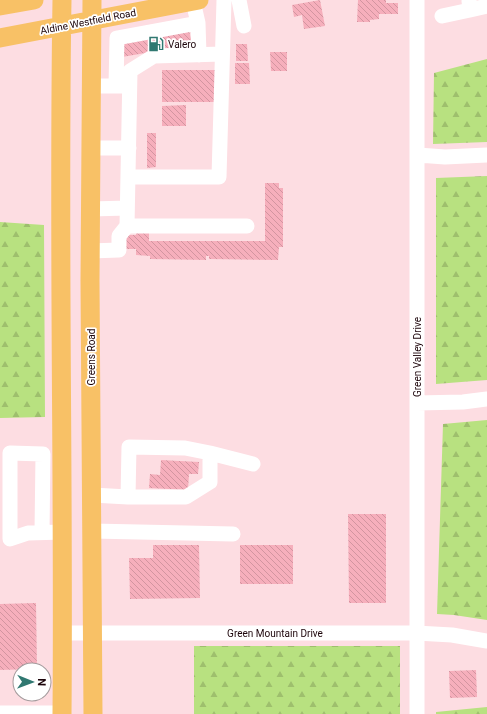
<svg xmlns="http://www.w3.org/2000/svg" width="487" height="714" font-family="Roboto,sans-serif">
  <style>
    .forest { fill: url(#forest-firs) }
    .building { fill: url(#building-back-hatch) }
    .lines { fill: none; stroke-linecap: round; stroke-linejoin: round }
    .minor { stroke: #fff; stroke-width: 15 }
    .major { stroke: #f8c166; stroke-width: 19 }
    .labels { text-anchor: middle; stroke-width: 3.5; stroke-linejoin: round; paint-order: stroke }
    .street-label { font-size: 10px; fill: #1c040a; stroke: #fff }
    .poi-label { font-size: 10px; fill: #1c040a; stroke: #fff; text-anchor: start }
  </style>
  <defs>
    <pattern id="forest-firs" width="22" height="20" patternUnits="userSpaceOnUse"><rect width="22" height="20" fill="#b8e180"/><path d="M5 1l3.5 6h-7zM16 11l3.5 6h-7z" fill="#9ebf6d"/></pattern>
    <pattern id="building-back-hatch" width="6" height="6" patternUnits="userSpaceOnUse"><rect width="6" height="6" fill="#f6afbc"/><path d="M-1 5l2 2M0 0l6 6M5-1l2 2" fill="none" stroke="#d295a0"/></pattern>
  </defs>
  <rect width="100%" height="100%" fill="#fddde2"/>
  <path class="forest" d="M487,59V142L433,144L434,73Z
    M487,176V380L436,384V178Z
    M0,222L44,225L45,417L0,418Z
    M487,420V620L454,615L437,614L443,424Z
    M194,646H400V714H194Z
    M487,707V714H436V712Z"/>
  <path class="building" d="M320,0L325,26L304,29L302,15L294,17L292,5Z
    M358,0H386V3H398V14H379V19L370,20V22H357Z
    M189,30L192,45L122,57L119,42Z
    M236,44H247L248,61H236Z
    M270,52H287V71H271Z
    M235,63H249L250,84H235Z
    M162,70H217V102H162Z
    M186,105V126H162V106Z
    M147,133H156V167L147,168Z
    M265,183H279V188H283V247H279L278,260L209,259V256H206V260L150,259V256L136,255V249H124V235H136V233H149V241H265Z
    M161,460L199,462L198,474H189L188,490L149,488L150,474L160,475Z
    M348,514H386V603H349Z
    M153,545H199L200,598L130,599L129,558H153Z
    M240,545H293V584H240Z
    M36,603L37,669L0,670V604Z
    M476,670L477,697L450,698L449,671Z"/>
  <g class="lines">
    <path class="minor" d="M239,0L244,26
      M193,1L198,23L199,55
      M469,1L470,10L487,6
      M442,16L470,10
      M91,86H127
      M116,86L117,38L198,23
      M91,148H129
      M418,155L445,157L487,155
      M129,177H219L224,0
      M91,209L127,208
      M127,226H247
      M90,251L119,250V236L127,226L130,71L154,56L222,54
      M417,403L463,402L487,399
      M210,453L253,464
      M92,495L128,497L129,447L185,448L210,453V482L186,497H128
      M92,531L233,534
      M42,532L43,454L10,453V539L28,533L63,532
      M63,633H416L452,635L487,641
      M0,713H62
      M417,714V0"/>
    <path class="major" d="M62,0C58,238 64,476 62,714
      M92,0L90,281L93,714
      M0,6L34,0
      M0,38L199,0"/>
  </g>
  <defs>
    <symbol id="fuel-bare" viewBox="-9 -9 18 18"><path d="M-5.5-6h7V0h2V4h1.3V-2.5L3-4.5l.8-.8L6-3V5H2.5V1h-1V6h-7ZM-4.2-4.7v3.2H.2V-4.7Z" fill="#307871" stroke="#fff" stroke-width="2.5" paint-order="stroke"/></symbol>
  </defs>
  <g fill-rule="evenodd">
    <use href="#fuel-bare" x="145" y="33" width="22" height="22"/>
  </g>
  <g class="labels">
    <g class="street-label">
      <text transform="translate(88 21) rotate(-11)" y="4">Aldine Westfield Road</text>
      <text transform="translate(91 357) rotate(-90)" y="4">Greens Road</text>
      <text transform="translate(417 357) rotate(-90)" y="4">Green Valley Drive</text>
      <text x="275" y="637">Green Mountain Drive</text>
    </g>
    <g class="poi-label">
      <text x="168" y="48">Valero</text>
    </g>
  </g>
  <g transform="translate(32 682) rotate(91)"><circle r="19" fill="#ffffff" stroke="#a49b9d"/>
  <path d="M0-3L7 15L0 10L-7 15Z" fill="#307871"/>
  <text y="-6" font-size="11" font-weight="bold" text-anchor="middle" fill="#1c040a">N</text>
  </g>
</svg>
